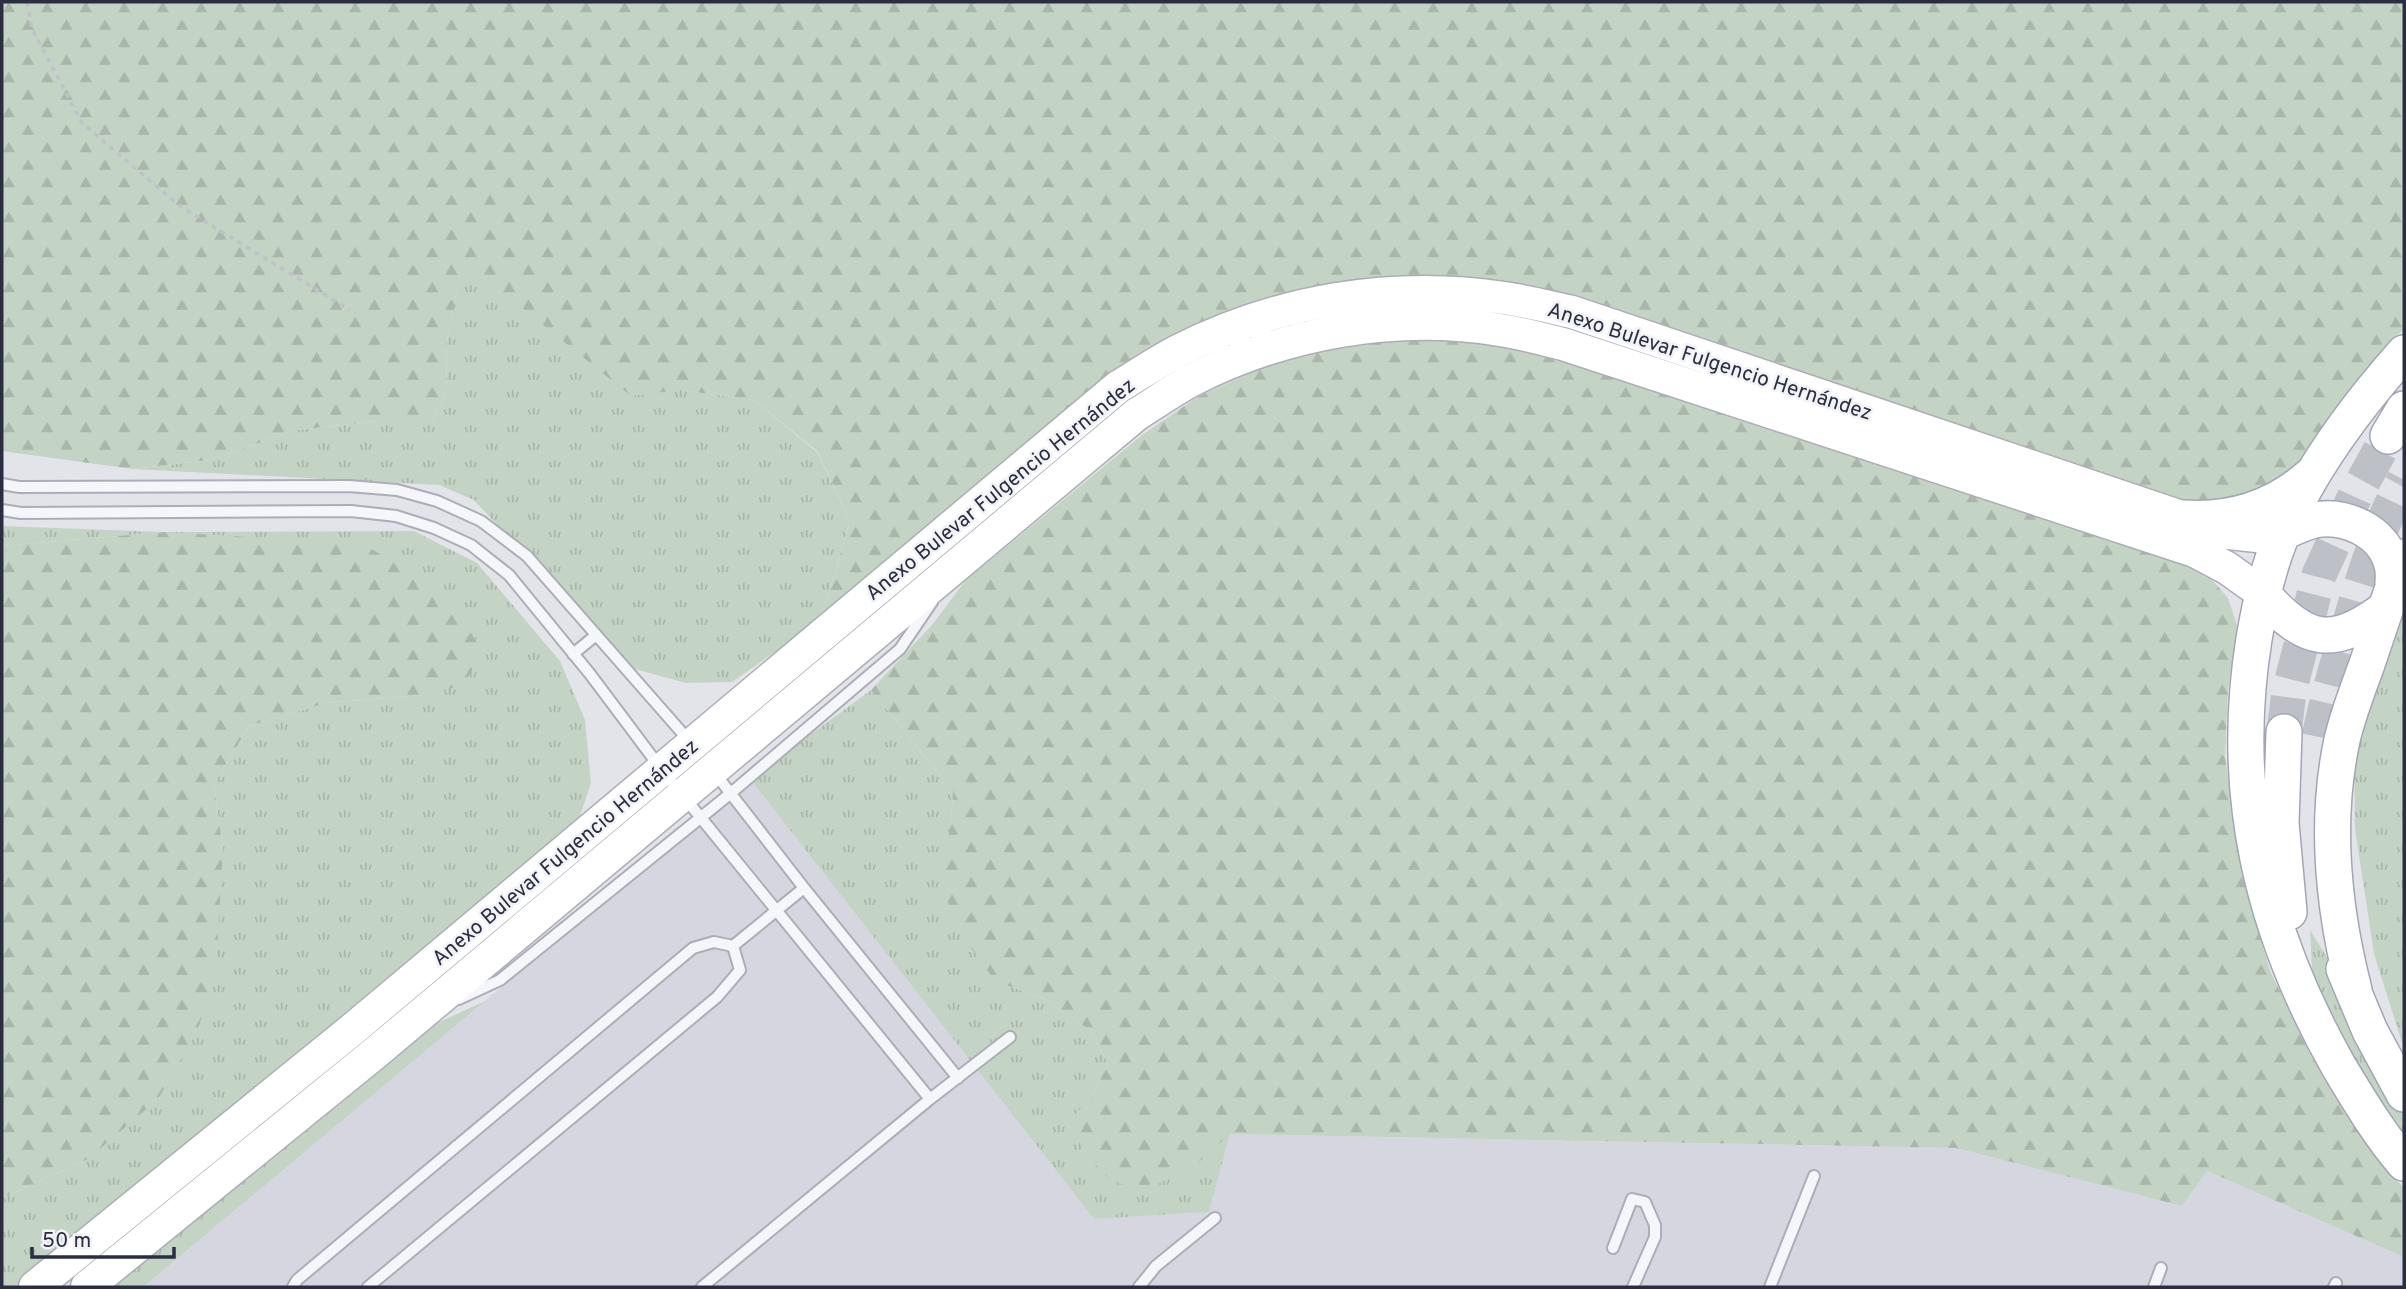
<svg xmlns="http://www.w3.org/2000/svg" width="2406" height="1289" font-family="Overpass,sans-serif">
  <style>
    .built { fill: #d5d6df }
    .grass { fill: url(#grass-tufts) }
    .forest { fill: url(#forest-firs) }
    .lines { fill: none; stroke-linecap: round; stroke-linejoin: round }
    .primary-tunnel { stroke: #bec0c8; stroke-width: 35; stroke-dasharray: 35 18; stroke-linecap: butt }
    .service-casing { stroke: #acadb8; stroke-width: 14 }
    .secondary-casing { stroke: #acadb8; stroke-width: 35 }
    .primary-casing { stroke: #a2a5b6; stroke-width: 38 }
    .path { stroke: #c0c2c9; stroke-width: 3.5; stroke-dasharray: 5 5; stroke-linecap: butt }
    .service { stroke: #f5f6f9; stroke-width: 10 }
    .secondary { stroke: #fff; stroke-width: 32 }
    .primary { stroke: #fff; stroke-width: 35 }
    .labels { text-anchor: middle; stroke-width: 5; stroke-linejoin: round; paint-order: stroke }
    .street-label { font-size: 21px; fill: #2b2e42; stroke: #f2f3f8 }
  </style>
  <defs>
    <pattern id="grass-tufts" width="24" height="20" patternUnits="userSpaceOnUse" patternTransform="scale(1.75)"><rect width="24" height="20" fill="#c4d4c4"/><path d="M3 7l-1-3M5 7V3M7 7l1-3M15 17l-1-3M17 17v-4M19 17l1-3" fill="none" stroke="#a9b6aa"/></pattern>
    <pattern id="forest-firs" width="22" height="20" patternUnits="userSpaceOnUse" patternTransform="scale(1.75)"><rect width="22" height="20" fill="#c4d4c4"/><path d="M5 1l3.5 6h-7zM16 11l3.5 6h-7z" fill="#a9b6aa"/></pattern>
  </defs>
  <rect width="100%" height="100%" fill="#e3e4ea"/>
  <path class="built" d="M750,779L1094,1219L1209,1212L1230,1134L1956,1148L2182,1206L2207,1171L2404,1257V1287H143Z"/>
  <path class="grass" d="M463,259L631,395L680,390L754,400L817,452L850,521L821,620L732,682L686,683L631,668L474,500L439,485L132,469L210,460L297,430L379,421H432L447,392L446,346Z
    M2,526L164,532L414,531L477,563L560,661L585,720L591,783L579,819L15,1287H2V1198L88,1159L223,850L214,784L249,726L326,703L423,695L164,532L2,546Z
    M2404,611V1049L2374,954L2355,829L2354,746L2382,653Z
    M871,690L953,791L951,822L995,981L1042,998L1090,1030L1108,1063L1092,1097L1070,1121L1230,1134L1209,1212L1094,1219L750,779Z
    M2310,930L2340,978L2378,1070L2404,1115V1143L2370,1097L2313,988Z
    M485,1001L143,1287H104L409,1036Z"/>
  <path class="forest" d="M2,2H2404V329L2392,340L2335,427L2290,482L2220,511L1732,352L1551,297L1253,304L821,620L850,521L817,451L754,400L680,390L631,396L463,260L446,346L447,392L432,421H379L297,430L210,460L132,469L2,451Z
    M1449,334L1537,353L2199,565L2228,598L2238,628L2228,688L2225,757L2243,879L2270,971L2322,1075L2379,1161L2404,1188V1257L2207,1171L2182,1206L1956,1148L1230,1134L1199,1162L1143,1192L1109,1179L1084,1152L1069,1121L1092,1097L1108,1063L1090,1030L1042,998L995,981L955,926L941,878L951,822L953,791L871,690L932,625L965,581L1142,435L1199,396L1280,360L1360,338Z
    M164,532L364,544L440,593L484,650L463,685L423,695L326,703L249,726L214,784L223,850L217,951L209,997L196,1034L158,1099L88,1159L2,1198V546Z"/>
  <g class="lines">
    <path class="primary-tunnel" d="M2284,732L2289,692L2319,575L2355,496L2388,436
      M2319,737C2327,698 2338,660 2350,622C2364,573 2380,524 2404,480"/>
    <defs>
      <path id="service" d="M2,484L19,487L349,486L397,490L437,501L481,521L527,556L691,743
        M2,510L21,513L351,511L396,516L434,528L471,545L509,575L590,674L662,770L930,1099
        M573,654L595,636
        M714,772L804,888L958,1078
        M459,999L500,980L731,793L900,649L932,602
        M1613,1248L1632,1199L1645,1202L1655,1225V1237L1633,1287
        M293,1287L297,1280L693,948L714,942L733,946L804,888
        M368,1287L717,997L740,970L733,946
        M702,1287L930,1099L1010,1037
        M1139,1287L1156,1266L1215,1218
        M1770,1287L1814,1176
        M2154,1287L2161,1268
        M2334,1287L2336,1283"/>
      <path id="secondary" d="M35,1287L354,1028L1118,387C1138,375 1157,362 1178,351C1279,300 1392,281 1504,298C1526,301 1549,307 1572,312L2229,533L2266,537L2283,532
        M87,1287L375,1053L1137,414C1155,403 1173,390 1192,380C1286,332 1396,313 1500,330C1521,333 1542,339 1563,344L2195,551L2227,568L2262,593"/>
      <path id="primary" d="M2404,353C2357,406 2311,467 2283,532C2268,567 2260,603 2254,639C2229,794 2262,931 2339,1067C2359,1100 2379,1134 2404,1163
        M2388,436L2404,409
        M2184,518C2232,521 2274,508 2310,476
        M2283,532C2293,528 2303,523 2314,520C2345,514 2384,531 2392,565C2394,571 2393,580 2393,587
        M2262,593C2305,643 2333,649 2386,608
        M2284,732L2281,823L2289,912
        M2344,969L2370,1031L2404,1094
        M2354,990C2333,908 2324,824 2342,740C2348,714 2358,689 2367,664C2379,628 2391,592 2404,557"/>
    </defs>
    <use href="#service" class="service-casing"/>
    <use href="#secondary" class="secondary-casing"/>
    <use href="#primary" class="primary-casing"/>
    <path class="path" d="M27,2L32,29L82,123L181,207L350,310"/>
    <use href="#service" class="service"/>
    <use href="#secondary" class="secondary"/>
    <use href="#primary" class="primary"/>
  </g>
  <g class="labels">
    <g class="street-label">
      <text transform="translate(1710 361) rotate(18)" y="7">Anexo Bulevar Fulgencio Hernández</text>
      <text transform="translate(1000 489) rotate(-39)" y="7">Anexo Bulevar Fulgencio Hernández</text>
      <text transform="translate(565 852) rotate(-40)" y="7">Anexo Bulevar Fulgencio Hernández</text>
    </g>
  </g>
  <rect width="2406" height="1289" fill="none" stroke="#2b2e42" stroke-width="7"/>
  <path d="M32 1247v10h142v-10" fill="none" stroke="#2b2e42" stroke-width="3.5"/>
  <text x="42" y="1247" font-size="21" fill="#2b2e42" stroke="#f2f3f8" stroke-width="5" paint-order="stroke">50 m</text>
</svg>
